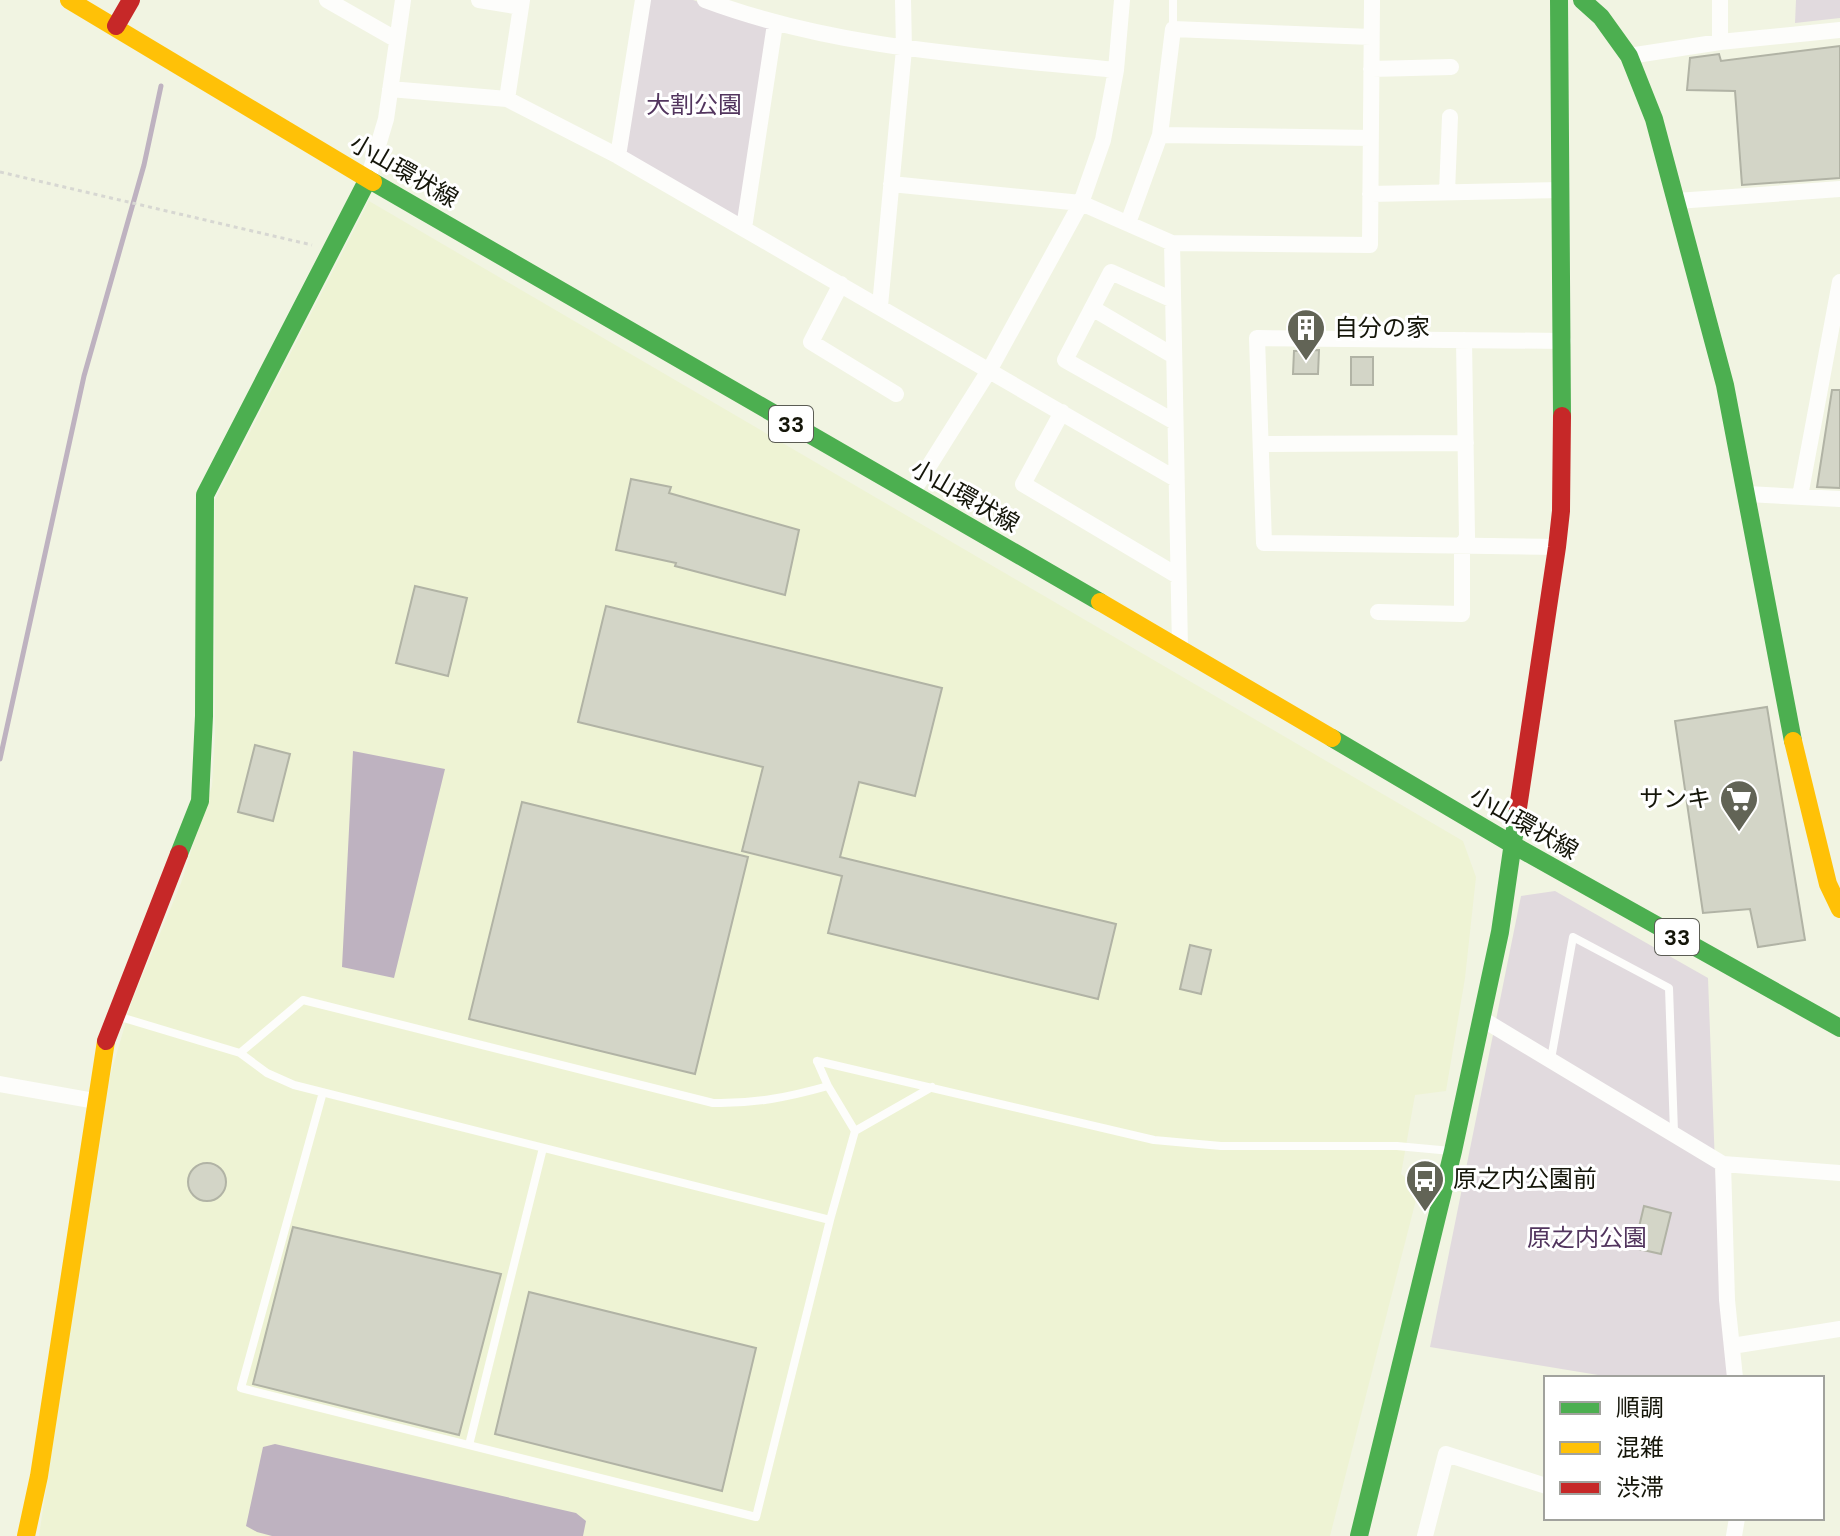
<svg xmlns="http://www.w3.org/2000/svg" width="1840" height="1536" font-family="'DM Sans','Noto Sans JP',sans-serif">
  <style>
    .built { fill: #eef3d4 }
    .green { fill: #e1dade }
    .water { fill: #beb2c0 }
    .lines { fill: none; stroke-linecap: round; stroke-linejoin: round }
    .stream { stroke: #beb2c0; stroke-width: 5 }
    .building { fill: #d3d5c7; stroke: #b1b3a5; stroke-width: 2 }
    .path { stroke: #d7d7d2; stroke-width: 3; stroke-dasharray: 4 4; stroke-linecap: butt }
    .lane { stroke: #fdfdfb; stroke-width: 8 }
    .street { stroke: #fdfdfb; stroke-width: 16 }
    .fast { stroke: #4caf50; stroke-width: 18 }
    .slow { stroke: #ffc107; stroke-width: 18 }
    .jam { stroke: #c62828; stroke-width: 18 }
    .labels { text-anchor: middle; stroke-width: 6; stroke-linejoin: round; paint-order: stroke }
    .shield { fill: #fff; stroke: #5b5c54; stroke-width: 2 }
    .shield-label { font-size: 22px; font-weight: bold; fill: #15160a }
    .park-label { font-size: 24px; fill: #52355e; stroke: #fff }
    .street-label { font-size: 24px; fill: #15160a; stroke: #fff }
    .poi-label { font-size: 24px; fill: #15160a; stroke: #fff; text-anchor: start }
  </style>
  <rect width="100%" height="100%" fill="#f1f4e2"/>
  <path class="built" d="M369,201L1463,841L1476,877L1465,978L1446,1091L1415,1095L1401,1174L1419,1188L1330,1536H39L106,1090L132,1001L181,883L212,786L215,735V500Z"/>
  <path class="green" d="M647,0H693L770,28L741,221L622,155Z
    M1796,0H1840V18L1795,23Z
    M1555,891L1708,978L1715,1165L1730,1378H1616L1430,1347L1521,896Z"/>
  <path class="water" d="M353,751L445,769L394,978L342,967Z
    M275,1444L576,1513L586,1521L583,1536H272L257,1532L246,1526L263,1447Z"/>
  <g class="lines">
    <path class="stream" d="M0,759L84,376L144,165L161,86"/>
  </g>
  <path class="building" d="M1840,46V178L1742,185L1735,91L1687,90L1690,58L1719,54L1721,61Z
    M1319,350L1318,374H1293L1294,351Z
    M1351,357H1373V385H1351Z
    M1832,390H1840V488L1817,487Z
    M631,479L671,487L669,493L799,530L785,595L675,566L676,563L616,550Z
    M415,586L467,598L448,676L396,663Z
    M606,606L942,688L915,796L859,782L840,857L1116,924L1098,999L828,933L842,876L742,851L763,767L578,722Z
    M1767,707L1805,940L1758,947L1750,909L1703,913L1675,721Z
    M255,745L290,754L273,821L238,812Z
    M522,802L748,857L695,1074L469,1019Z
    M1190,945L1211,950L1201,994L1180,989Z
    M188 1182a19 19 0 1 1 38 0a19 19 0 1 1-38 0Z
    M1644,1206L1671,1213L1661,1254L1634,1248Z
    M293,1227L501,1274L459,1435L253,1384Z
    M529,1292L756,1348L722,1491L495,1434Z"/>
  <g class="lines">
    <path class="path" d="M0,172L312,245"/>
    <path class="lane" d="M1173,29V0
      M117,1016L240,1053L267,1073L294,1085L830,1220
      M240,1053L303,1000L713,1103C754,1104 789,1097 828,1086
      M1551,1059L1573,937L1669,988L1674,1132
      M817,1061L1154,1140L1221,1146H1397L1451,1151
      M817,1061L828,1086L855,1131
      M323,1092L241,1388L756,1517L830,1220L855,1131L932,1087
      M469,1445L543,1148"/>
    <path class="street" d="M327,0L397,40
      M479,0L521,7
      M705,0C836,49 977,56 1116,70
      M1720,0V42
      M1629,56L1720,42L1840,30
      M1371,69L1451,67
      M390,89L507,99L618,156L1176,479
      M507,99L522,0
      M1160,135L1371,138
      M618,156L643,0
      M368,179L386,119L403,0
      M891,184L1081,203L1172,243L1370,245L1372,0
      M1447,192L1450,117
      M1370,194L1561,190
      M1677,201L1840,189
      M1128,223L1160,135L1173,29L1371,37
      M744,228L775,24
      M1172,243L1180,648
      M841,284L811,342L896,394
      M1173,300L1111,272L1065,360L1175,422
      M880,306L904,49L903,0
      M1092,308L1174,356
      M1062,412L1023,484L1178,576
      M1261,444L1466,443
      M912,493L990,369L1081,203L1103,140L1116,70L1122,0
      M1747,494L1840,499
      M1800,496L1840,282
      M1557,547L1264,543L1257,338L1563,341
      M1378,612L1462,614V546L1467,537L1464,340
      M1482,1019L1723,1164L1840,1173
      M0,1084L95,1101
      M1723,1164L1727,1300L1735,1378
      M1732,1346L1840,1329
      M1425,1536L1446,1454L1546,1486
      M1734,1536L1737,1518"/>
    <path class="fast" d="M1559,0L1562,416
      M1582,0L1601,17L1629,56L1654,119L1725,385L1793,741
      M373,182L1100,602
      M1332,738L1515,846L1840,1028
      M179,854L200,801L204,716L205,495L368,179
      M1359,1536L1453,1151L1500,932L1518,808"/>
    <path class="slow" d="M69,0L373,182
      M1100,602L1332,738
      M1793,741L1828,884L1840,909
      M26,1536L39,1476L106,1041"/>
    <path class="jam" d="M116,26L131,0
      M1518,808L1557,547L1561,511L1562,416
      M106,1041L179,854"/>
  </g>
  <defs>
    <symbol id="building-pin" viewBox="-11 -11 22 30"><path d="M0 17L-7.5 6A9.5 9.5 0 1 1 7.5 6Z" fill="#626456" stroke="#fff"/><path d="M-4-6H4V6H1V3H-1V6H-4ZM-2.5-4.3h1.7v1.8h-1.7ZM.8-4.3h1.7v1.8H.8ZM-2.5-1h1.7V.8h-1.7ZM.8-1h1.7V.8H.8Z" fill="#fff"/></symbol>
    <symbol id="supermarket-pin" viewBox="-11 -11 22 30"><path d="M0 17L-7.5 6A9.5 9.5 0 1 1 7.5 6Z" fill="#626456" stroke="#fff"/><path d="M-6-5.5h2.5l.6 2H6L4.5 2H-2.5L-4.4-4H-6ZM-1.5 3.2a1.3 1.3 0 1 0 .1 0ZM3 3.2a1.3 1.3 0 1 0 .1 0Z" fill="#fff"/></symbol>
    <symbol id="bus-pin" viewBox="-11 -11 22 30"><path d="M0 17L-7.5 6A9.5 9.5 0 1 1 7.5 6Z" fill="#626456" stroke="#fff"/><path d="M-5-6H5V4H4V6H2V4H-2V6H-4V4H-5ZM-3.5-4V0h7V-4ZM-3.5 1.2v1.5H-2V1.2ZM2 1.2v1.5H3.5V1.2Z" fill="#fff"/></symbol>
  </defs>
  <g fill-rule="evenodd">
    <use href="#building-pin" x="1284" y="306" width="44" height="60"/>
    <use href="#supermarket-pin" x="1717" y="777" width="44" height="60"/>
    <use href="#bus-pin" x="1403" y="1157" width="44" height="60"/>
  </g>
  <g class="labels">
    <g class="shield">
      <rect x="769" y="406" width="44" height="36" rx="6"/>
      <rect x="1655" y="919" width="44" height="36" rx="6"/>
    </g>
    <g class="shield-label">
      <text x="791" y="432">33</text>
      <text x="1677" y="945">33</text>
    </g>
    <g class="park-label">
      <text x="694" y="113">大割公園</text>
      <text x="1587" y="1246">原之内公園</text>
    </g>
    <g class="street-label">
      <text transform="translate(404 171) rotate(30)" y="8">小山環状線</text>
      <text transform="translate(965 496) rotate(30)" y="8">小山環状線</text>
      <text transform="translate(1524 823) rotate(30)" y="8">小山環状線</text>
    </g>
    <g class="poi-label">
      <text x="1334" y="336">自分の家</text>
      <text x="1711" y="807" text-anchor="end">サンキ</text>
      <text x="1453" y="1187">原之内公園前</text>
    </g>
  </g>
  <rect x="1544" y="1376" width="280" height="144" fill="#ffffff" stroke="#a1a29d" stroke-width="2"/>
  <rect x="1560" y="1402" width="40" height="12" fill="#4caf50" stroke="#a1a29d" stroke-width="2"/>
  <text x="1616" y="1416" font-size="24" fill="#15160a">順調</text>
  <rect x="1560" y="1442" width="40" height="12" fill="#ffc107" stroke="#a1a29d" stroke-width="2"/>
  <text x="1616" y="1456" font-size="24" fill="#15160a">混雑</text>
  <rect x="1560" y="1482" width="40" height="12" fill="#c62828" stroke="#a1a29d" stroke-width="2"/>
  <text x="1616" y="1496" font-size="24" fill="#15160a">渋滞</text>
</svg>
